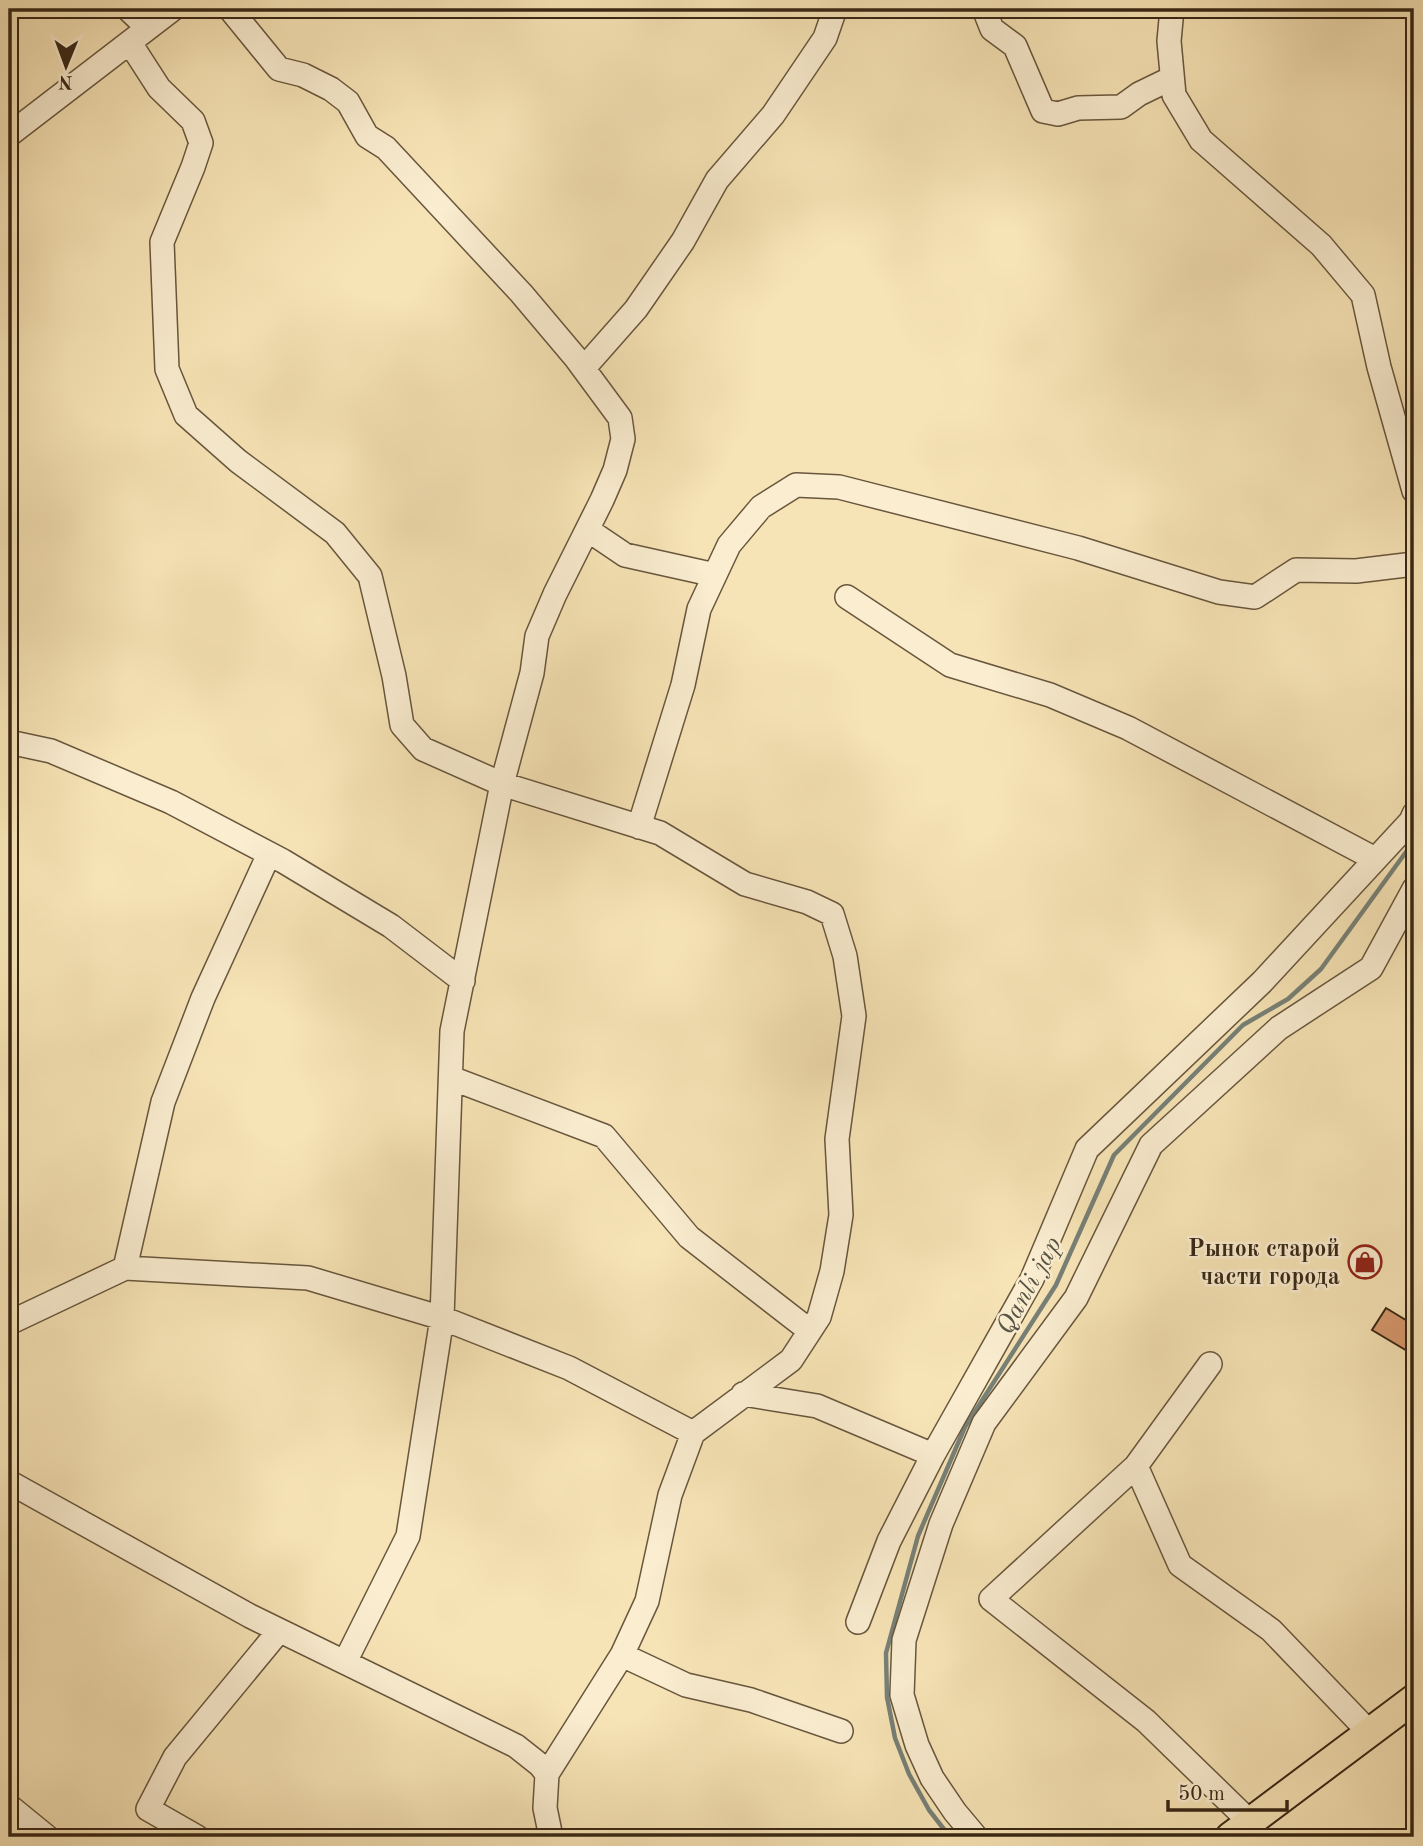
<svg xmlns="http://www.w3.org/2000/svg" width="1423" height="1846" font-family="'Old Standard TT',serif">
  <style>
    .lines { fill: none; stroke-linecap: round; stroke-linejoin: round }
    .stream { stroke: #778077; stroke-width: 4.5 }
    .building { fill: #d7996e; stroke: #382715; stroke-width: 2 }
    .minor-casing { stroke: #68563d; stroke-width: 26 }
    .major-casing { stroke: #382715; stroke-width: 32 }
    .minor { stroke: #faedd0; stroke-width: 23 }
    .major { stroke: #f7e4b6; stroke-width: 28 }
    .labels { text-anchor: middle; stroke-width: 5; stroke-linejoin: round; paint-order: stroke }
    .poi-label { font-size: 24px; font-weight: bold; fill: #382715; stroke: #faedd0; text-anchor: end }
    .water-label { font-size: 26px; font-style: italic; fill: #585446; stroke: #faedd0 }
  </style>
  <rect width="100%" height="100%" fill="#f7e4b6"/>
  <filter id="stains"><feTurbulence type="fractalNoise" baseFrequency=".00286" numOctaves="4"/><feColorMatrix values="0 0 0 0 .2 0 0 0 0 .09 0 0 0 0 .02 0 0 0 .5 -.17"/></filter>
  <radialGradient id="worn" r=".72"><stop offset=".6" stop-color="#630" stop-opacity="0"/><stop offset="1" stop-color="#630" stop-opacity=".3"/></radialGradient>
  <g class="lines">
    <path class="stream" d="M950,1837L929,1810L909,1774L895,1738L887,1697L886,1653L918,1536L965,1427L1056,1285L1114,1155L1243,1025L1288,999L1321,969L1414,841"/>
  </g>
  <path class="building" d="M1386,1308L1414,1325V1355L1372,1330Z"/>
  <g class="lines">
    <defs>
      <path id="minor" d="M128,9L148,28
        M230,9L279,69L303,75L331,89L348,102L367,136L386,148L521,293L575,357L620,418L623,439L615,470L602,500L555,594L537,636L532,673L502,784L452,1031L442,1318L408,1536L345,1662
        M984,9L992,29L1015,46L1043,111L1058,114L1078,108L1121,107L1139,94L1172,78
        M1172,9L1169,41L1174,95L1201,140L1321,245L1363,295L1379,367L1414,491
        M130,43L159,88L193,121L201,143L193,167L162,242L167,369L186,415L238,461L335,533L370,576L394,676L402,725L423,749L502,784L660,833L745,884L807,902L832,914L845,956L854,1016L837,1139L841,1215L832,1271L819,1317L791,1360L693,1433L670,1495L647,1601L622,1655L547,1774
        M9,135L173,9
        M584,368L636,309L683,241L717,180L773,115L825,38L835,9
        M588,530L625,555L715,575
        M847,597L950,665L1050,695L1128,728L1375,859
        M9,742L51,751L171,802L283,861L391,926L463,981
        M639,827L683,685L699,609L729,545L761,507L796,485L839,487L1078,548L1219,592L1255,597L1296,570L1356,571L1414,564
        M451,1078L604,1136L689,1237L810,1331
        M125,1268L163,1102L203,998L269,854
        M9,1323L125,1268L308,1278L442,1318L569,1368L693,1433
        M1210,1364L1136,1466L991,1599L1146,1721L1250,1822
        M743,1394L817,1406L933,1455
        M1136,1466L1180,1565L1271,1630L1369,1732
        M9,1482L250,1616L516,1746L540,1765L547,1774L545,1808L551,1837
        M858,1622L889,1541L933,1455L1032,1279L1087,1149L1262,982L1411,821L1414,814
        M622,1655L686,1685L751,1700L841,1731
        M9,1806L47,1837
        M197,1837L148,1809L175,1757L279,1631
        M976,1837L955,1812L932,1778L917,1745L902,1695L904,1640L941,1524L984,1423L1076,1298L1151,1145L1279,1028L1371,968L1414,889"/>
      <path id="major" d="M1230,1837L1414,1699"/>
    </defs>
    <use href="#minor" class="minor-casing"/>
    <use href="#major" class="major-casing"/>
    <use href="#minor" class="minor"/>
    <use href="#major" class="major"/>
  </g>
  <defs>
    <symbol id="shop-ring" viewBox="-11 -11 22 22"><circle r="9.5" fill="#faedd0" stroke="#8f2418" stroke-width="1.5"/><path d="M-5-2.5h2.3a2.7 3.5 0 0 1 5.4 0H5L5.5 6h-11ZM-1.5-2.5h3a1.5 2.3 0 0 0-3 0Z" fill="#8f2418"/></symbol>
  </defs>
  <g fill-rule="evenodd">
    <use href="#shop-ring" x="1346" y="1243" width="38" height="38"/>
  </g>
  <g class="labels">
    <g class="poi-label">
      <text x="1340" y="1256">Рынок старой<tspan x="1340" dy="28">части города</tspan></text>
    </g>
    <g class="water-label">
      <text transform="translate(1028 1285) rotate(-61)" y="9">Qanli jap</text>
    </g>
  </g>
  <rect width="1423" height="1846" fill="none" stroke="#f7e4b6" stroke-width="35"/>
  <rect x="10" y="10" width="1402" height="1825" fill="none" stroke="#382715" stroke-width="3.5"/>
  <rect x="18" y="18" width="1388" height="1811" fill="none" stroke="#382715" stroke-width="2"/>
  <g transform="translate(66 66) rotate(181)" stroke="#faedd0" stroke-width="5" paint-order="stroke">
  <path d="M0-5L12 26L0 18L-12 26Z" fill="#382715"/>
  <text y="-10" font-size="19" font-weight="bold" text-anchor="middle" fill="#382715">N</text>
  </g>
  <path d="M1168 1800v10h119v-10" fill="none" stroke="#382715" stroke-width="3.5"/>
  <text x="1178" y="1800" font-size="21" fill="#382715" stroke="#faedd0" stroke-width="5" paint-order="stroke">50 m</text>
  <rect width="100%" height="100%" filter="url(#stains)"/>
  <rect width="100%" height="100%" fill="url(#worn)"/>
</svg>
